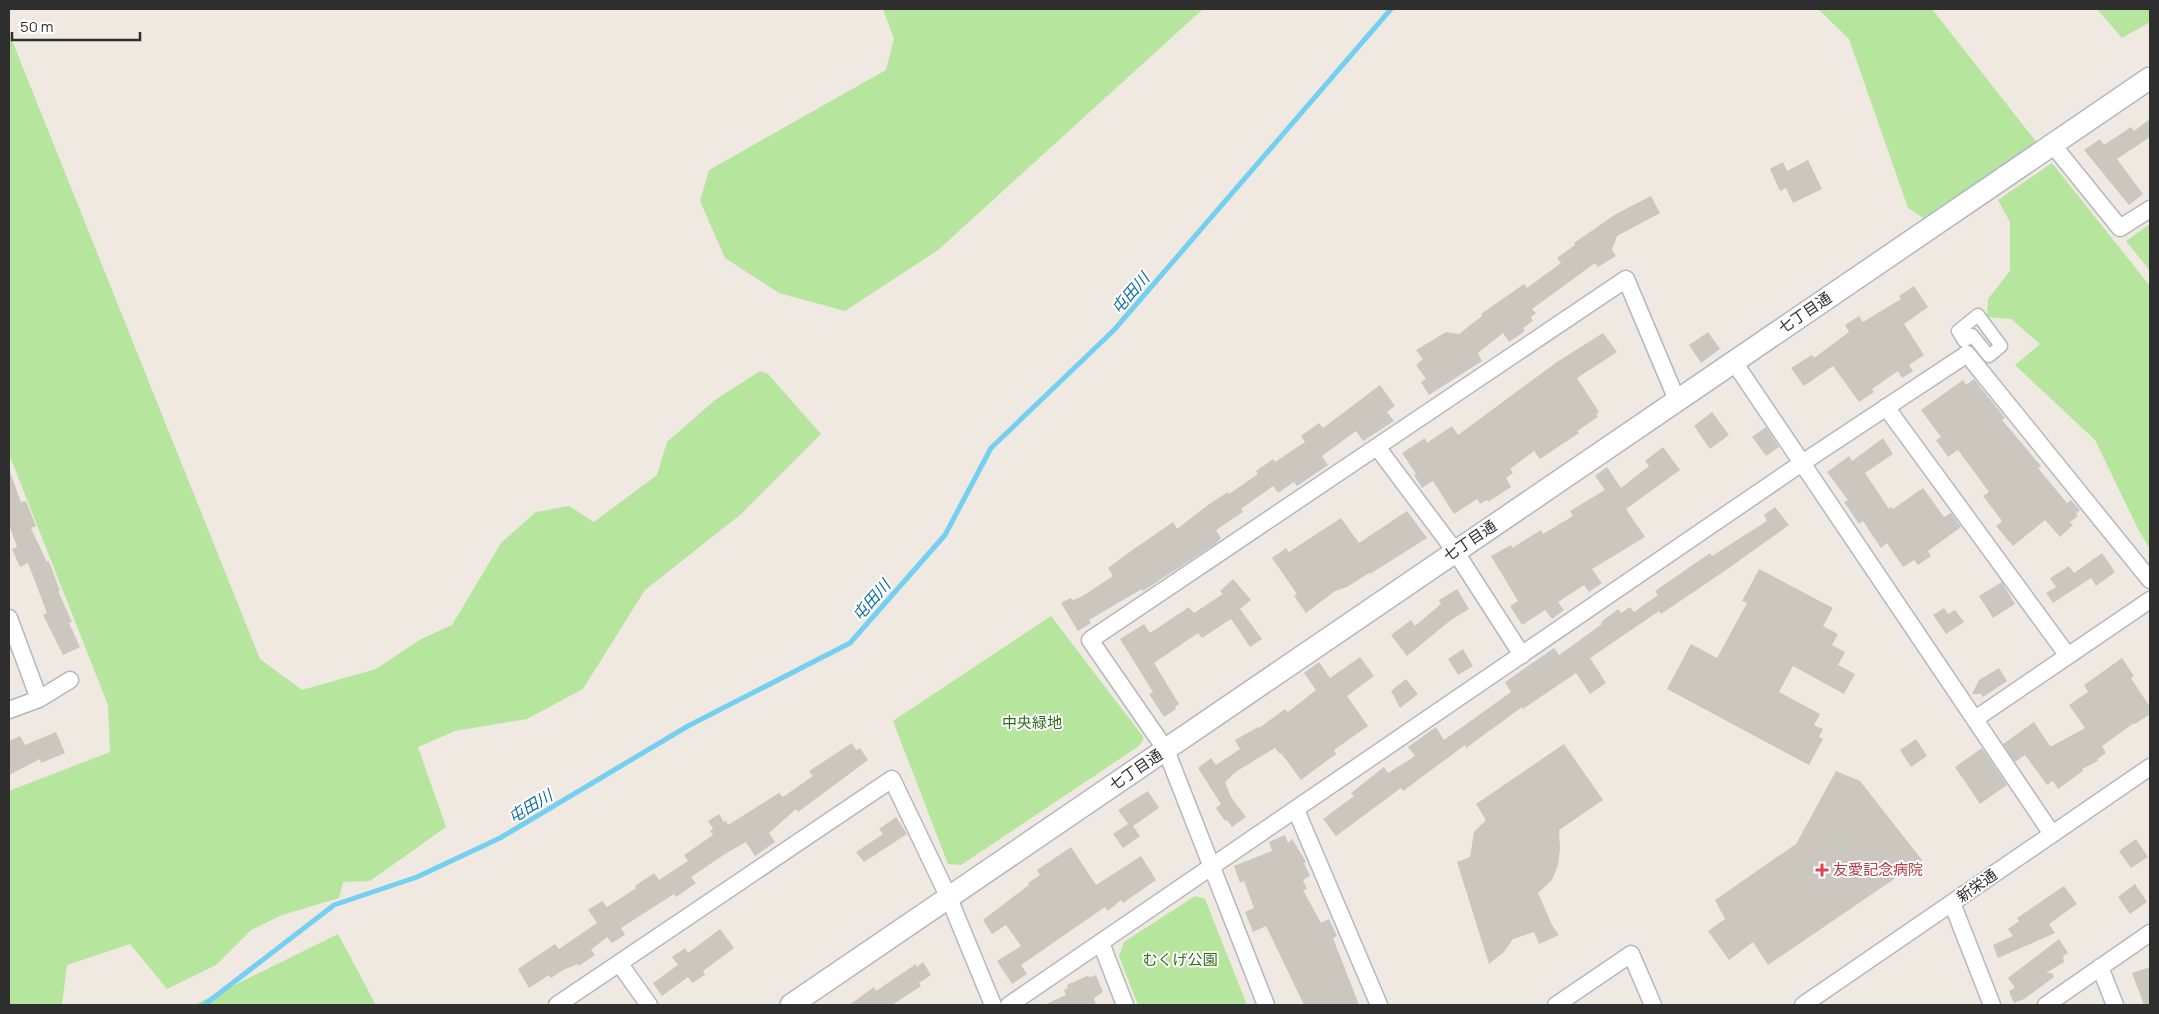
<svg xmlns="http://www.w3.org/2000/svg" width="2159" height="1014" font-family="Manrope,'Noto Sans JP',sans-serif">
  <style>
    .green { fill: #b6e59e }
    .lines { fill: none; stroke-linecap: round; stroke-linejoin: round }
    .stream { stroke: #75cff0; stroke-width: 5 }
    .building { fill: #cbc7bf }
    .pedestrian-casing { stroke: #b4b7c1; stroke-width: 15 }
    .minor-casing { stroke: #b4b7c1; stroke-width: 19 }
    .tertiary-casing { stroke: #b4b7c1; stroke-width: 24 }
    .pedestrian { stroke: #fff; stroke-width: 12 }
    .minor { stroke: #fff; stroke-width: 16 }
    .tertiary { stroke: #fff; stroke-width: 21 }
    .health-dot { fill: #e0444e; stroke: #fff; stroke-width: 2 }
    .labels { text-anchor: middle; stroke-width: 4; stroke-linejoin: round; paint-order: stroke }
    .street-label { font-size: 15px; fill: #2e2e2e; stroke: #fff }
    .park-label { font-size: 15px; fill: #2c6e1b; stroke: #fff }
    .health-label { font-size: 15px; fill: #be3a42; stroke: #fff; text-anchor: start }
    .water-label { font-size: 16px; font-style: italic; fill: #0d6fa3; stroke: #fff }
  </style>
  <rect width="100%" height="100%" fill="#efe9e1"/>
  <path class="green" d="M883,9H1203L938,250L845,311L779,293L725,258L700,201L709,170L886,70L894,39Z
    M1818,9H1932L2038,144L1926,220L1908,208L1849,39Z
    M2097,9H2150V22L2122,38Z
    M9,33L260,659L302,690L376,669L421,639L452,625L501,543L536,512L569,506L594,522L657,475L667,442L715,400L760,371L768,374L821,434L740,515L645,590L583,689L527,719L455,731L418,747L446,827L370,881L343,882L339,898L282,915L251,930L216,965L167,989L130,944L67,965L62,1005H9V791L110,752L108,705L9,454Z
    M2052,163L2150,286V549L2139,531L2095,440L2015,365L2040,344L2011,319L1987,317L1988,299L2010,271V222L1998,200Z
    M2150,224V271L2126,241Z
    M1051,616L1144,738L1139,746L961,865L948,864L893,721Z
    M1195,896L1205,899L1247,1005H1138L1119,956L1124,942Z
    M338,934L376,1005H194Z"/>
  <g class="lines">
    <path class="stream" d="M204,1005L334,905L417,877L500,838L688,726L850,643L945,535L991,448L1114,330L1391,9"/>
  </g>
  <path class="building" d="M2150,119V137L2117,159L2143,194L2129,205L2084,150L2100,139L2104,145L2131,127L2134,131Z
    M1808,160L1822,189L1793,203L1786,188L1780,191L1770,169L1783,162L1787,171Z
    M1651,196L1660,213L1617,236L1612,250L1616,256L1598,267L1595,263L1532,309L1536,313L1531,317L1533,321L1523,328L1525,331L1509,342L1503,333L1478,353L1482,361L1429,395L1421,382L1426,379L1416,365L1423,359L1416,350L1446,332L1459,334L1482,316L1481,314L1524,284L1527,288L1561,263L1557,258L1575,245L1574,243L1616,214Z
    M1914,286L1928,307L1904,324L1924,355L1909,365L1913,371L1902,378L1898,371L1872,389L1874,392L1859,402L1833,366L1804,386L1791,368L1812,355L1814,358L1849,332L1845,325L1859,316L1863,322L1901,299L1899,296Z
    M1708,332L1720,349L1701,363L1689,345Z
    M1603,333L1617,352L1577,378L1599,412L1596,414L1598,417L1577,431L1579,433L1540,459L1534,451L1510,469L1513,473L1506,478L1511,487L1488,502L1487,500L1480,504L1477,499L1454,514L1433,481L1422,488L1414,475L1416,474L1402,453L1425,438L1427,443L1452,426L1458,435L1557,362Z
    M1974,379L2005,418L2002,420L2041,466L2038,468L2067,503L2071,500L2080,510L2076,514L2078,516L2070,522L2073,525L2060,537L2045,520L2013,546L1996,526L2002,521L1983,496L1989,492L1958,450L1948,457L1936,440L1941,437L1921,410L1963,380L1966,385Z
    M1380,385L1395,406L1387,412L1394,421L1363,441L1356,431L1322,456L1328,465L1297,486L1294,482L1278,493L1273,486L1241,509L1243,512L1216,530L1221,538L1215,544L1143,591L1142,589L1089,620L1091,623L1078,631L1061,603L1070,598L1073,600L1081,597L1113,576L1108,568L1131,551L1173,522L1177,529L1208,505L1228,492L1229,494L1258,474L1256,471L1273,459L1275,462L1305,442L1301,436L1319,423L1323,428Z
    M1712,412L1729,435L1710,449L1694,426Z
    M1766,427L1779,447L1766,456L1752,437Z
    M1883,438L1893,454L1865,473L1889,509L1891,507L1893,509L1923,488L1944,517L1951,513L1961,527L1928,551L1931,556L1918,565L1914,560L1903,567L1887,543L1881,548L1863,521L1859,524L1844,502L1848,500L1827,472L1849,456L1852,461Z
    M1663,447L1680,470L1626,509L1645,537L1592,569L1602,583L1589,592L1584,585L1558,602L1564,610L1552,619L1545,610L1522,625L1510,606L1518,601L1491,556L1511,545L1512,548L1541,530L1543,534L1573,516L1570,511L1605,490L1595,476L1607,467L1621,488L1649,466L1645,461Z
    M10,472L21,502L26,501L36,526L31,528L47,562L49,561L60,591H58L72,622L69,623L80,647L63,655L43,615L47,613L28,563L20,567L12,549L17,547L9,525Z
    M1775,507L1789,525L1729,568L1661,614L1659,611L1590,658L1606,683L1590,694L1576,673L1523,709L1522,707L1466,748L1465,745L1403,791L1401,788L1336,836L1323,819L1354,796L1351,793L1384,767L1388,773L1415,756L1408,747L1436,727L1444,740L1511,692L1505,682L1554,648L1559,655L1602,624L1601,622L1618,609L1621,613L1630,607L1634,612L1658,595L1655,591L1710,553L1712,556L1767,521L1764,515Z
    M1407,511L1427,538L1370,574L1369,573L1347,587L1335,591L1306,613L1294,596L1297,594L1272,558L1286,548L1289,552L1341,518L1359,543Z
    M2102,553L2115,572L2096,586L2091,578L2053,603L2046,593L2056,587L2050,578L2069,566L2074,573Z
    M1759,569L1833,608L1823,626L1838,634L1832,645L1845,652L1838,665L1855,674L1844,694L1793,666L1779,692L1820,714L1814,725L1823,729L1819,737L1823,739L1809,765L1667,689L1691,644L1717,658L1747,603L1742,601Z
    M1233,579L1251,600L1240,609L1262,639L1250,647L1231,619L1202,638L1198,633L1154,663L1179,704L1175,707L1176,709L1164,717L1149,694L1153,692L1120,639L1144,624L1150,633L1189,607L1194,613L1223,594L1220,591Z
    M2002,582L2015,604L1993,618L1979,596Z
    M1457,589L1469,609L1451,620L1407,656L1391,635L1411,620L1415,626L1441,604L1439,600Z
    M1944,608L1948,614L1955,610L1964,622L1946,634L1933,615Z
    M1463,649L1473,666L1458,675L1448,659Z
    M1360,657L1374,676L1347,696L1368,726L1334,750L1336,754L1301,780L1281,753L1280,754L1275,748L1237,771L1225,782L1231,797L1246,817L1232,827L1227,820L1225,821L1216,808L1221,804L1198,768L1211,758L1216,765L1240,749L1235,740L1258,727L1259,728L1285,709L1288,712L1316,690L1304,673L1319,662L1330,678Z
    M2122,658L2134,676L2131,678L2150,707V714L2135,724L2134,723L2102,746L2106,753L2097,759L2098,761L2082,769L2083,771L2058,789L2053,781L2047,785L2025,755L2015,762L2003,744L2034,722L2050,746H2052L2085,728L2069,705L2088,692L2084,685Z
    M1999,668L2007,681L1983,697L1981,694H1972L1979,680Z
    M1406,679L1418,694L1400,708L1391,691Z
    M56,732L65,753L41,763L40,759L9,775V741L20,736L25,745Z
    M1916,739L1927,756L1911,767L1900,750Z
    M852,743L856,750L860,748L868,760L798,812L796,809L769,833L775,842L755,856L746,842L725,854L691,877L696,883L676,897L674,894L621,928L625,935L612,943L607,937L591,950L595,955L579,966L578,964L563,970L551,978L549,975L529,988L518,969L555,944L559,949L597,923L588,910L602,901L607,907L636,888L635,886L654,873L659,880L688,861L684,855L713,835L710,831L713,828L708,821L719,814L724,822L726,821L728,825L779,793L783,797L813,776L809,771Z
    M1564,744L1603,800L1559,830L1560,848L1558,865L1552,880L1538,893L1552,925L1559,935L1539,944L1534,932L1513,939L1504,952L1489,964L1457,862L1470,857L1474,832L1486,820L1476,804Z
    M1982,748L2007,785L1980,804L1955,767Z
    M1836,771L1860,781L1922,860L1768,965L1753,942L1729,960L1708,931L1725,919L1715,900L1796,844Z
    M1148,791L1159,808L1133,826L1140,836L1123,848L1113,834L1128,824L1118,810Z
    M896,817L907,834L864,862L856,852L883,834L879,829Z
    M1285,835L1288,843L1292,839L1306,862L1304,863L1310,876L1303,880L1307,889L1303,890L1321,923L1329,919L1337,936L1333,938L1359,1005H1304L1266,926L1253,932L1245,912L1254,908L1244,881L1240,883L1234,866L1272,851L1269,842Z
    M2136,839L2148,857L2131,868L2119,851Z
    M1071,847L1096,885L1141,856L1156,880L1123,903L1121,900L1108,911L1105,907L1021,965L1027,974L1012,984L997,961L1021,946L1006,925L992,934L983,920L1029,885L1028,883L1040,875L1037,870Z
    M2135,884L2147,902L2130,914L2118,897Z
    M2064,886L2077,904L2049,924L2055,933L1998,958L1993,945L2013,936L2008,929L2019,921L2017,918Z
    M720,929L734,948L703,971L705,975L692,983L688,977L662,996L653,983L678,965L672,957L685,948L688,953Z
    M2059,939L2068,953L2063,956L2064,962L2046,973H2052L2054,977L2024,999L2014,1003L2009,991L2015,988L2008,978Z
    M923,962L931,975L919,983L921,986L892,1005H849L874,987L876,991L916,964L917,967Z
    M2150,967V1005H2144L2132,973Z
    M1096,975L1103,992L1094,998L1096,1005H1044L1066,995L1064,990L1068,988L1067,985L1087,976L1091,977Z"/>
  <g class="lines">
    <defs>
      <path id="pedestrian" d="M1978,315L2001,346L1989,356L1972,335L1964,341L1958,331Z"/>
      <path id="minor" d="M2052,144L2120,228L2150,209
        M1734,362L2052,834
        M1886,407L2068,656
        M1377,447L1455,551L1522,655
        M9,618L39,699
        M9,710L39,699L70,680
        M1975,719L2150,600
        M1296,810L1379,1005
        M1952,903L1992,1005
        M1101,943L1125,1005
        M619,963L649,1005
        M2100,967L2115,1005
        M557,1005L892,779L949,898L993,1005
        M1009,1005L1793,469L1967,354L2150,580
        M1266,1005L1166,750L1090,640L1626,279L1677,400
        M1556,1005L1631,954L1653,1005
        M1803,1005L2150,767
        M2046,1005L2150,933"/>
      <path id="tertiary" d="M791,1005L2150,78"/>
    </defs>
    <use href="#pedestrian" class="pedestrian-casing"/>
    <use href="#minor" class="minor-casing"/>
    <use href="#tertiary" class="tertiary-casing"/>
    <use href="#pedestrian" class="pedestrian"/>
    <use href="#minor" class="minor"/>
    <use href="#tertiary" class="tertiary"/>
  </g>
  <path class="health-dot" d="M1819.5 862.5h5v5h5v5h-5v5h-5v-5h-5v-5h5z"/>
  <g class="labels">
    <g class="street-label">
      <text transform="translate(1805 313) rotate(-34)" y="5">七丁目通</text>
      <text transform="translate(1470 541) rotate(-34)" y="5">七丁目通</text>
      <text transform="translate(1136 770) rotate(-34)" y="5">七丁目通</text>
      <text transform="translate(1977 886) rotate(-35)" y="5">新栄通</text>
    </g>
    <g class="park-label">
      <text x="1032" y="728">中央緑地</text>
      <text x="1180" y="965">むくげ公園</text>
    </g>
    <g class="health-label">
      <text x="1833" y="875">友愛記念病院</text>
    </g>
    <g class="water-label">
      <text transform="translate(1130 293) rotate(-49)" y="6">屯田川</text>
      <text transform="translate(871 600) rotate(-49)" y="6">屯田川</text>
      <text transform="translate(530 806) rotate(-31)" y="6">屯田川</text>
    </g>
  </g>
  <rect width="2159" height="1014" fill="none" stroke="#2e2e2e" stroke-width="20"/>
  <path d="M12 32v8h128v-8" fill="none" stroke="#2e2e2e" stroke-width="2.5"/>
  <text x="20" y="32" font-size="15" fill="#2e2e2e" stroke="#ffffff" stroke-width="4" paint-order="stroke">50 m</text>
</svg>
